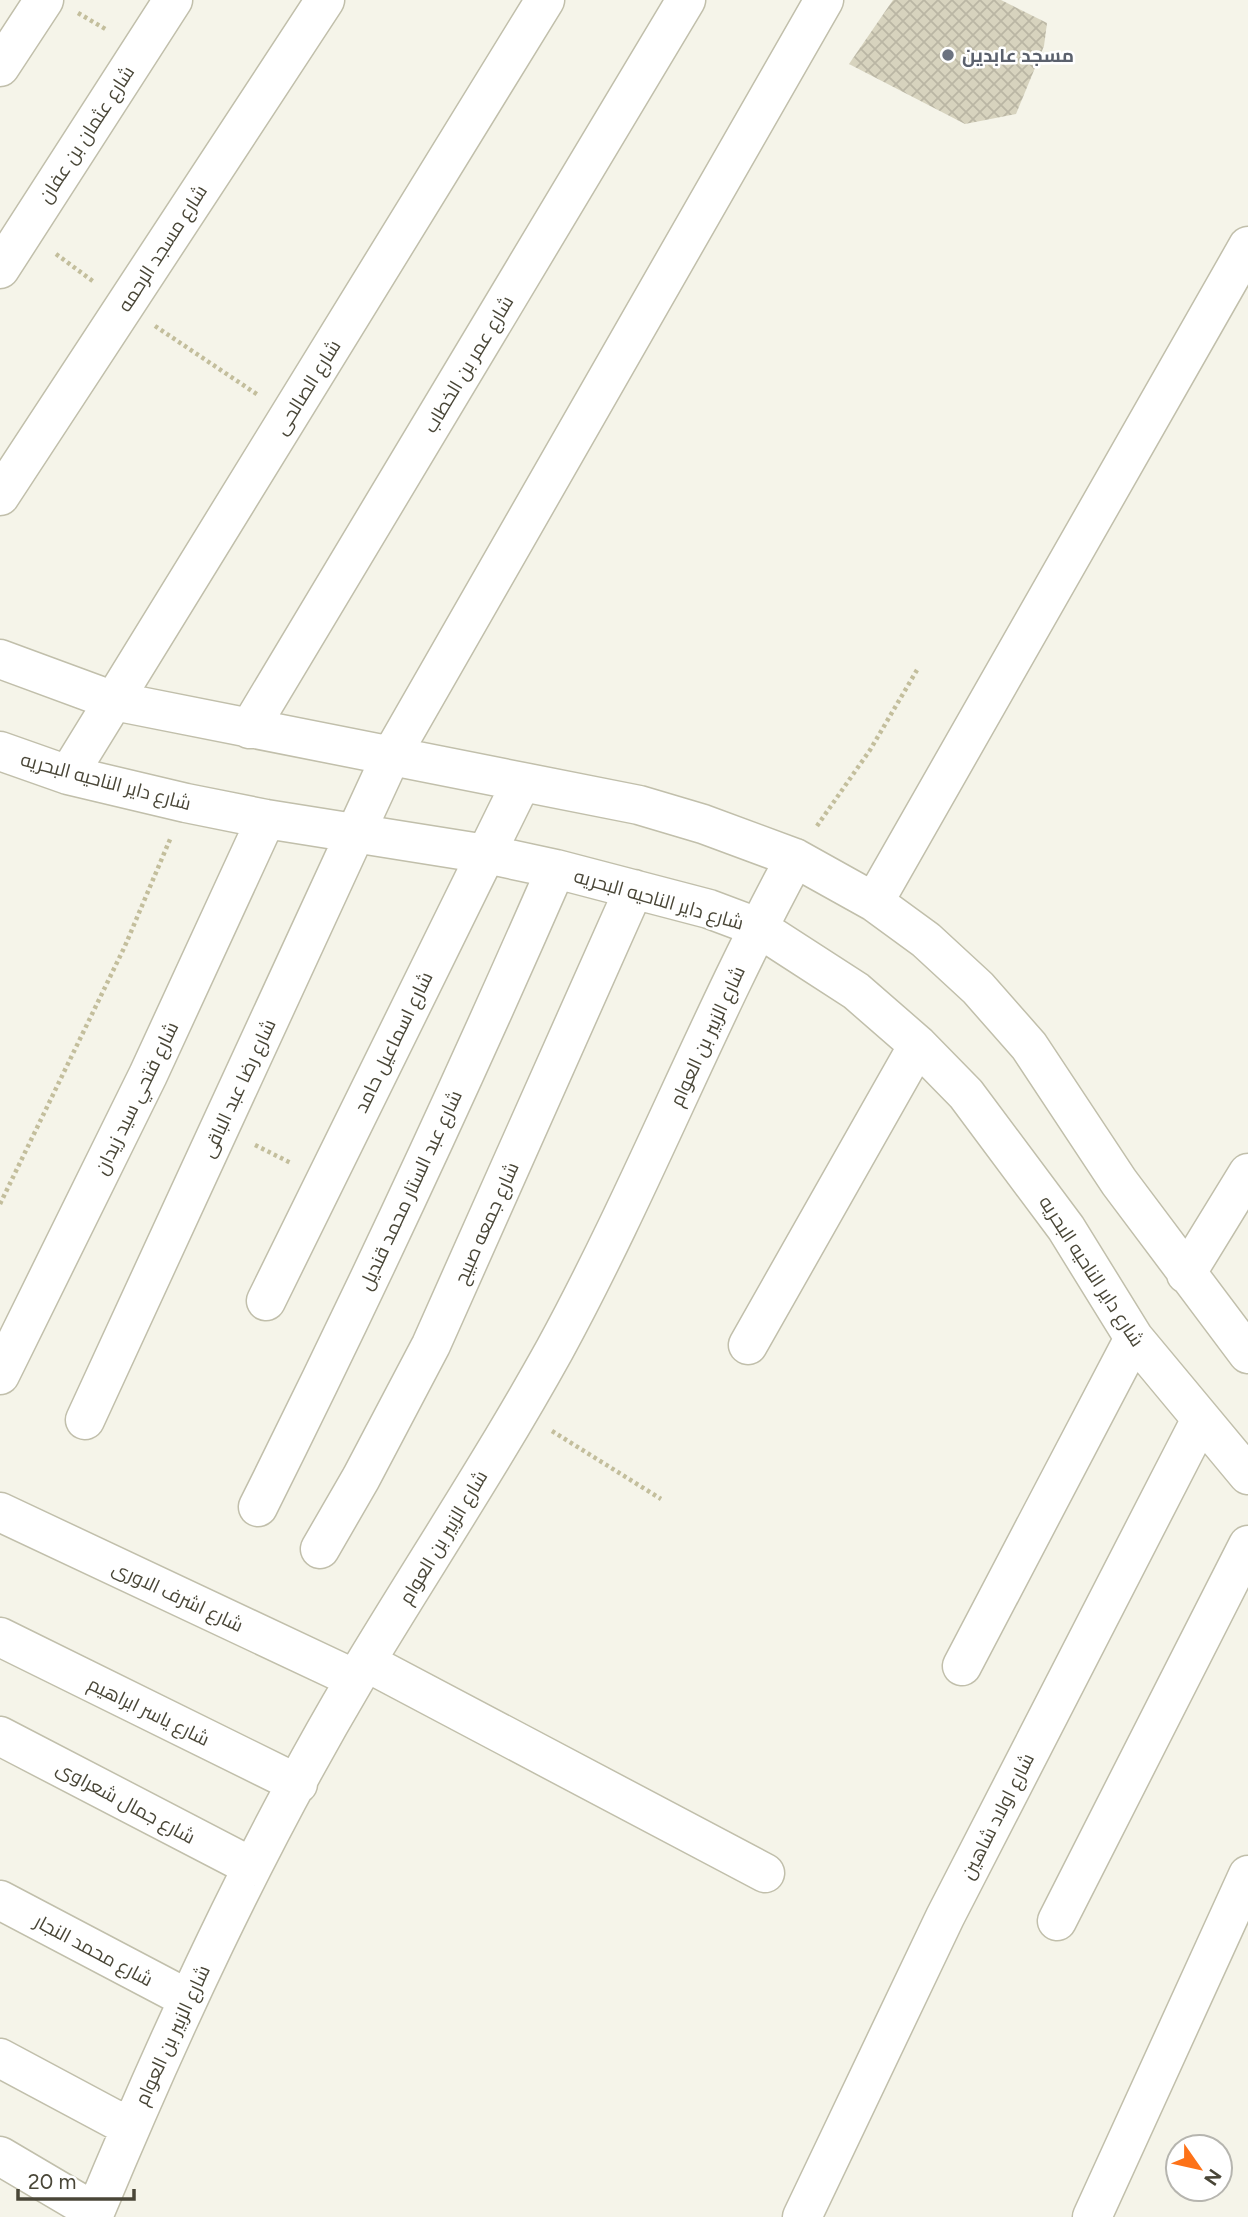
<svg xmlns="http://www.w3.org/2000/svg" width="1248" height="2217" font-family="Figtree,Cairo,sans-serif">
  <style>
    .building { fill: url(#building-cross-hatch) }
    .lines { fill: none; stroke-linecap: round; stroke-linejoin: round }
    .minor-casing { stroke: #c1bfab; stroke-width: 41 }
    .path { stroke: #c3be9c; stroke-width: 4.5; stroke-dasharray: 3.5 3.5; stroke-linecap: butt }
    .minor { stroke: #fff; stroke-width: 38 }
    .worship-dot { fill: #6b7280; stroke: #fff; stroke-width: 2.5 }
    .labels { text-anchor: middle; stroke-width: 5; stroke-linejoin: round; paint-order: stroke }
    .worship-label { font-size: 19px; font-weight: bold; fill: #5b616d; stroke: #fff; text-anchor: start }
    .street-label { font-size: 19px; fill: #494637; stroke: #fff }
  </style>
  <defs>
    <pattern id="building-cross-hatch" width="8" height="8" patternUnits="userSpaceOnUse" patternTransform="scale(1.75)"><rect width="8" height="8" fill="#d7d3be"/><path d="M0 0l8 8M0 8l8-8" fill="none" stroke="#bab6a4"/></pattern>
  </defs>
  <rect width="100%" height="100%" fill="#f5f4e9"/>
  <path class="building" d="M893,0H1001L1047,23L1044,46L1016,114L965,124L849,64Z"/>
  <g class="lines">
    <defs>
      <path id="minor" d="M0,67L44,0
        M0,269L173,0
        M0,496L325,0
        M0,659L114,701L639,805L703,824L795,858L874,902L926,940L978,988L1029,1046L1119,1182L1248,1354
        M249,729L686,0
        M0,751L68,775L186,803L266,819L486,854L556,869L709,909L757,927L856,991L918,1045L966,1094L1066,1228L1134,1338L1248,1475
        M68,775L545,0
        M874,902L1248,246
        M1186,1274L1248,1173
        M266,1301L521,783
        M748,1345L918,1045
        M0,1375L148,1075L266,819
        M85,1420L391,756L824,0
        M258,1507C363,1297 462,1084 556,869
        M0,1512L355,1679
        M320,1549L361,1478L431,1345L634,889
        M0,1637L298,1784
        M366,1662L765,1873
        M962,1666L1134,1338
        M0,1736L252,1867
        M0,1900L188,1999
        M1057,1921L1248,1545
        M0,2058L129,2127
        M0,2156L95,2212
        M93,2217C170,2032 254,1850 356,1678C422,1568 493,1461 555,1349C642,1189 708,1018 795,858
        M802,2217L945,1917L1201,1419
        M1092,2217L1248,1875"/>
    </defs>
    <use href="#minor" class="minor-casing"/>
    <path class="path" d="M78,13L107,30
      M56,254L94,282
      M155,326L258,395
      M817,826L870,750L917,670
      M255,1145L291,1163
      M0,1204L125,946L171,837
      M552,1431L661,1499"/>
    <use href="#minor" class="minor"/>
  </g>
  <circle class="worship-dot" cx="948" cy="55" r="7"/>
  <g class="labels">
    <g class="worship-label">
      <text x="962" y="62">مسجد عابدين</text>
    </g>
    <g class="street-label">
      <text transform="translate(86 134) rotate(-57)" y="7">شارع عثمان بن عفان</text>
      <text transform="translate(162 248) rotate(-57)" y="7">شارع مسجد الرحمه</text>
      <text transform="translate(468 364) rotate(-59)" y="7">شارع عمر بن الخطاب</text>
      <text transform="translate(307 387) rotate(-58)" y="7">شارع الصالحى</text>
      <text transform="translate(106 781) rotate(15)" y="7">شارع داير الناحيه البحريه</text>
      <text transform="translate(659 899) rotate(16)" y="7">شارع داير الناحيه البحريه</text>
      <text transform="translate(707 1036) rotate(-65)" y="7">شارع الزبير بن العوام</text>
      <text transform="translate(393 1042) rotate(-64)" y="7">شارع اسماعيل حامد</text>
      <text transform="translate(238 1088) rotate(-65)" y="7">شارع رضا عبد الباقى</text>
      <text transform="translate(136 1098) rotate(-64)" y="7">شارع فتحي سيد زيدان</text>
      <text transform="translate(410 1190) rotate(-65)" y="7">شارع عبد الستار محمد قنديل</text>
      <text transform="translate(486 1223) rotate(-66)" y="7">شارع جمعه صبيح</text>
      <text transform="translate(1092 1271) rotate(57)" y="7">شارع داير الناحيه البحريه</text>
      <text transform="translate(443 1537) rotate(-59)" y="7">شارع الزبير بن العوام</text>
      <text transform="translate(178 1596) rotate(25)" y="7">شارع اشرف الاورى</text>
      <text transform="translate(149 1711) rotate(26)" y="7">شارع ياسر ابراهيم</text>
      <text transform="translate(126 1802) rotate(28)" y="7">شارع جمال شعراوى</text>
      <text transform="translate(997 1816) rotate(-63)" y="7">شارع اولاد شاهين</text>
      <text transform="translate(94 1950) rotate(28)" y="7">شارع محمد النجار</text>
      <text transform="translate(172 2035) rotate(-65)" y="7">شارع الزبير بن العوام</text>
    </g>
  </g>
  <g transform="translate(1199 2168) rotate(124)"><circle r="33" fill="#ffffff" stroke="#b6b5af" stroke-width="2"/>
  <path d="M0-5L12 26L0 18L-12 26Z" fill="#fd7218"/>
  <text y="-10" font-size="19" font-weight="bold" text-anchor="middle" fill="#494637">N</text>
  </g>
  <path d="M18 2189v10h116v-10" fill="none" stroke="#494637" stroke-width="3.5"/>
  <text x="28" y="2189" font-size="21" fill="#494637" stroke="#ffffff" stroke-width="5" paint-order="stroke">20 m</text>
</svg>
